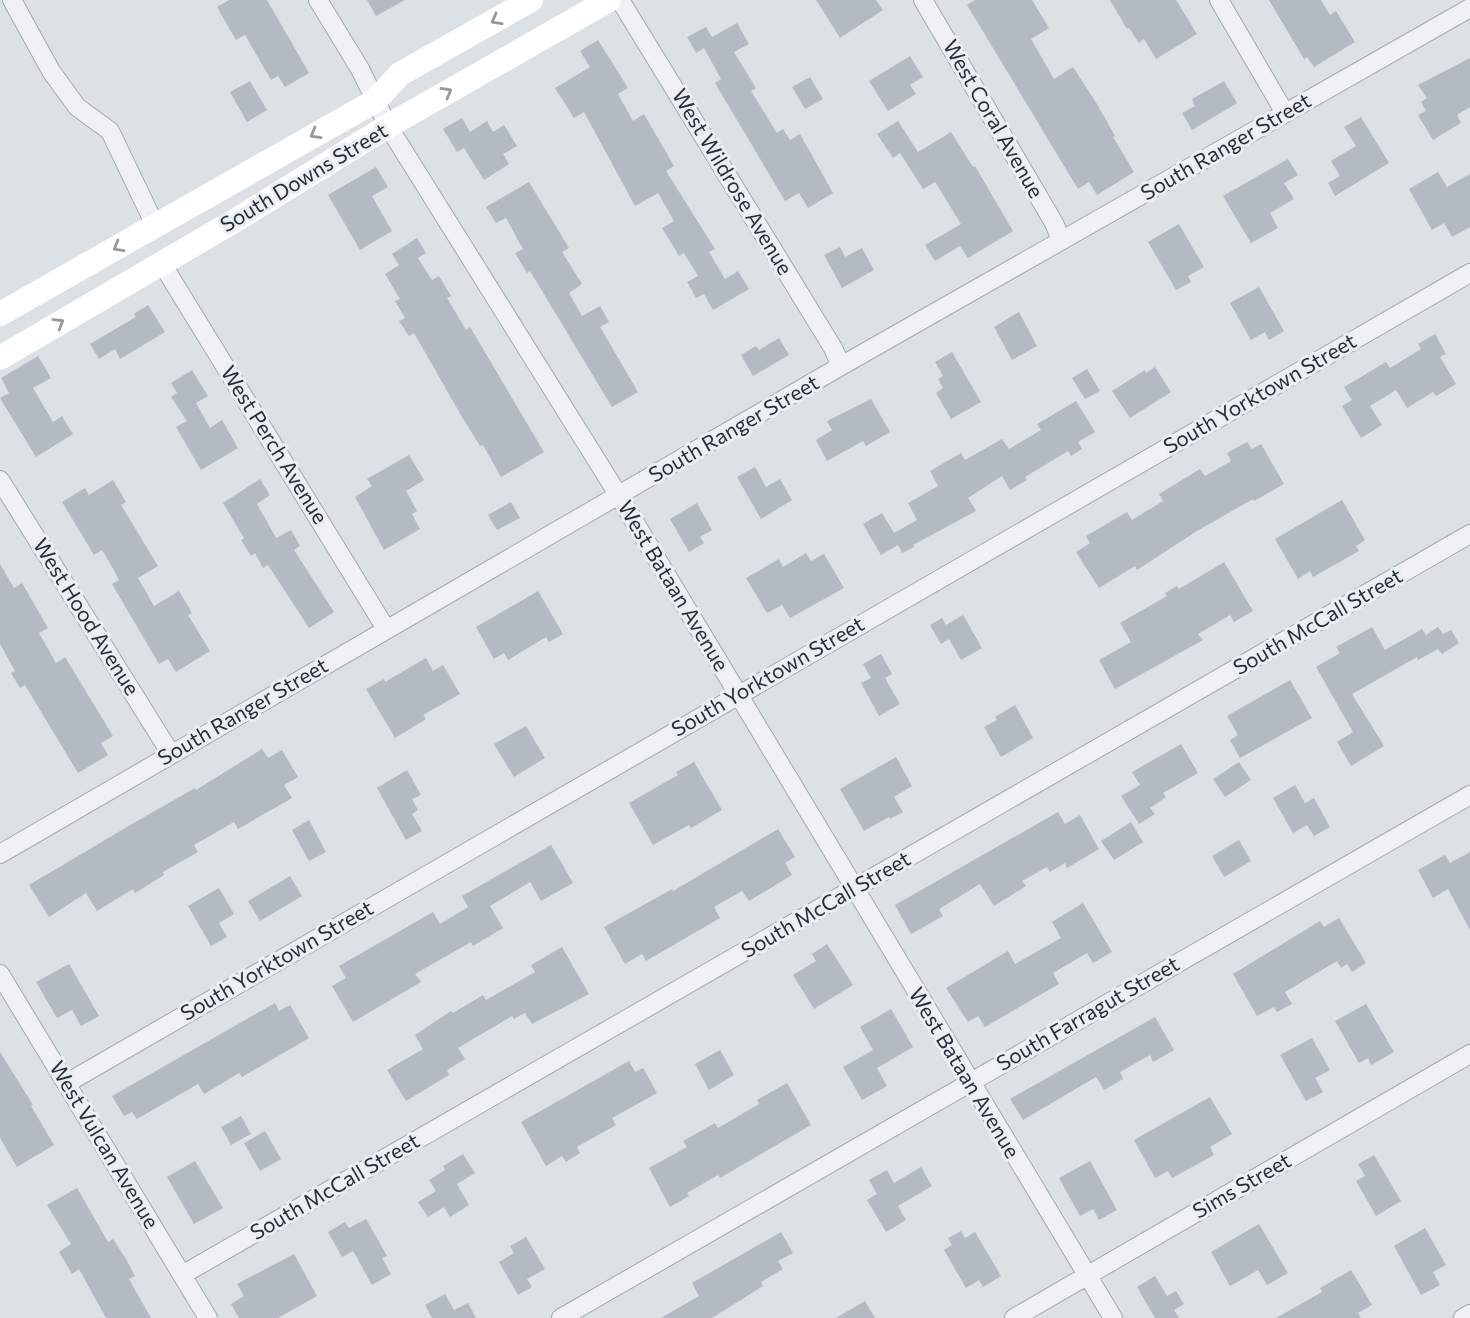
<svg xmlns="http://www.w3.org/2000/svg" width="1470" height="1318" font-family="Commissioner,sans-serif">
  <style>
    .building { fill: #b4bac2 }
    .lines { fill: none; stroke-linecap: round; stroke-linejoin: round }
    .minor-casing { stroke: #a2a8ae; stroke-width: 20 }
    .minor { stroke: #eff1f4; stroke-width: 18 }
    .secondary { stroke: #fff; stroke-width: 24 }
    .oneway { stroke: #93989c }
    .labels { text-anchor: middle; stroke-width: 6; stroke-linejoin: round; paint-order: stroke }
    .street-label { font-size: 21px; fill: #27303a; stroke: #ebeff3 }
  </style>
  <rect width="100%" height="100%" fill="#dce1e5"/>
  <path class="building" d="M229,0H267L309,73L285,87L278,76L271,80L245,35L236,40L217,7Z
    M367,0H405L376,16Z
    M816,0H876L883,10L840,38Z
    M975,0H1032L1049,28L1031,39L1054,79L1073,67L1097,104L1115,136L1113,137L1134,172L1097,195L1089,182L1078,189L967,5Z
    M1110,0H1176L1197,34L1156,59L1144,39L1139,43L1129,28L1127,29Z
    M1269,0H1321L1330,15L1336,11L1355,42L1314,67L1307,57L1304,59Z
    M737,23L749,44L734,52L756,88L751,91L777,133L783,129L790,140L800,134L833,193L808,208L799,193L785,201L715,83L721,79L704,48L696,53L687,37L706,27L712,37Z
    M598,40L628,88L618,94L633,121L644,114L674,166L666,171L715,249L709,252L725,279L738,271L749,289L713,310L704,294L696,298L687,282L698,276L684,253L679,256L662,228L674,221L658,193L635,206L584,112L574,118L555,88L590,67L580,51Z
    M910,56L923,77L910,85L916,94L888,111L869,81Z
    M1470,58V107L1457,115L1461,123L1433,140L1418,115L1426,111L1421,102L1427,98L1418,85Z
    M810,77L823,99L805,109L792,87Z
    M250,81L267,110L247,122L230,92Z
    M1224,81L1237,103L1192,130L1182,113L1195,106L1192,99Z
    M1361,117L1389,163L1335,196L1328,183L1340,176L1331,161L1356,146L1344,127Z
    M462,118L470,132L487,121L493,132L504,125L517,146L503,154L509,164L484,180L464,148L457,152L443,129Z
    M898,121L918,152L951,132L973,167L975,166L1013,231L968,258L960,246L935,261L925,245L961,224L935,182L923,189L900,153L893,158L877,134Z
    M1288,159L1298,175L1284,183L1294,199L1270,213L1278,228L1251,243L1223,196Z
    M376,167L388,187L372,196L392,231L360,250L328,195Z
    M1438,172L1447,187L1470,174V227L1452,237L1444,223L1432,230L1409,189Z
    M529,182L569,248L562,252L582,284L569,293L582,316L600,306L609,322L600,327L638,392L612,407L530,271L527,273L515,253L523,249L506,218L496,223L486,207Z
    M1179,224L1204,267L1188,276L1191,282L1176,290L1148,242Z
    M417,238L426,253L418,258L432,280L439,276L451,296L447,298L466,330L470,327L544,452L501,477L483,445L480,446L462,417L414,333L409,336L399,321L405,318L395,301L400,299L385,274L399,265L392,254Z
    M840,247L845,257L862,248L874,270L842,288L824,255Z
    M1259,287L1284,331L1269,340L1265,332L1251,340L1230,303Z
    M148,305L165,332L120,359L115,349L99,359L90,344L136,317L134,314Z
    M1019,312L1037,346L1012,360L994,327Z
    M1435,334L1446,354L1440,357L1456,384L1436,396L1433,392L1407,408L1396,390L1370,406L1382,425L1361,438L1342,406L1352,400L1344,387L1386,362L1390,368L1421,349L1418,344Z
    M779,338L789,355L753,376L741,355L756,346L759,350Z
    M952,352L981,402L951,419L936,393L943,388L938,379L943,376L935,362Z
    M38,356L51,378L33,388L53,422L62,416L73,434L36,457L0,398L9,393L1,378Z
    M1155,367L1171,392L1130,418L1112,391L1145,370L1146,373Z
    M1087,369L1100,391L1085,399L1072,378Z
    M192,370L208,396L196,403L210,428L222,420L238,448L201,470L176,427L187,421L171,397L177,393L171,383Z
    M871,399L890,432L866,446L863,441L827,461L816,440L832,430L827,421Z
    M1076,401L1095,432L1078,442L1082,449L1071,456L1068,451L1025,477L1027,480L1010,490L1002,476L968,498L976,511L913,545L914,547L902,553L898,545L881,555L863,524L882,513L894,533L917,520L908,503L938,486L930,471L961,453L965,460L1002,439L1009,449L1041,430L1037,424Z
    M1247,442L1252,449L1261,444L1284,484L1254,501L1253,499L1197,531L1137,570L1135,566L1099,588L1076,552L1090,543L1086,536L1127,512L1132,520L1163,501L1159,494L1182,480L1200,469L1205,476L1231,461L1227,453Z
    M409,455L424,480L406,491L417,511L412,514L420,529L384,550L355,497L372,486L367,479Z
    M755,467L766,487L780,479L792,500L761,519L737,477Z
    M260,479L270,495L257,504L276,538L291,530L300,546L294,550L334,612L309,628L268,565L263,568L255,553L251,556L241,540L244,538L223,503Z
    M113,480L126,502L121,505L158,566L138,578L154,606L179,591L192,613L188,615L210,651L176,672L168,659L159,664L112,584L119,580L111,565L102,550L94,555L62,502L85,488L89,495Z
    M1342,500L1365,540L1356,546L1359,551L1313,577L1310,571L1298,579L1275,539Z
    M511,502L520,518L497,530L488,515Z
    M697,503L712,530L700,537L704,543L689,552L670,519Z
    M806,553L811,561L824,554L844,588L790,618L782,605L767,613L746,578L779,559L783,567Z
    M1224,562L1253,611L1234,622L1230,615L1198,634L1203,640L1115,689L1099,660L1131,642L1120,623L1167,596L1165,593L1177,586L1179,589Z
    M0,564L14,588L22,583L48,628L39,633L56,663L65,657L113,736L101,743L108,755L78,773L25,685L20,688L11,673L15,671L0,644Z
    M538,591L563,634L549,642L546,637L508,660L504,653L494,659L476,627Z
    M963,615L982,648L961,660L949,639L941,644L930,625L942,618L946,625Z
    M1372,627L1385,650L1422,629L1426,635L1438,627L1443,634L1451,630L1459,643L1442,654L1438,649L1418,660L1417,657L1352,694L1384,746L1351,766L1337,742L1353,732L1316,667L1340,653L1336,647Z
    M881,654L892,674L885,678L900,704L879,716L861,683L871,678L863,664Z
    M426,658L433,671L443,665L460,694L423,715L426,719L395,738L366,689L384,679L385,682Z
    M1290,680L1312,718L1240,758L1230,740L1238,735L1227,716Z
    M1015,705L1033,738L1001,757L984,727L997,720L995,717Z
    M526,726L545,758L514,777L494,744Z
    M1181,744L1198,773L1163,793L1166,797L1150,808L1155,814L1139,824L1121,796L1140,785L1132,772Z
    M262,749L268,758L282,750L298,777L284,785L292,798L238,829L234,822L194,845L198,852L163,872L164,875L135,893L133,889L97,911L86,893L49,917L29,885L132,824L195,788L196,790Z
    M896,757L912,786L894,797L903,812L890,819L889,817L864,831L840,789Z
    M694,762L722,810L691,828L689,825L653,845L629,803L678,775L676,772Z
    M1239,762L1251,780L1225,797L1213,779Z
    M407,770L421,795L412,799L418,810L412,814L422,831L406,840L377,788Z
    M1295,785L1305,803L1314,798L1330,827L1314,836L1307,825L1293,833L1273,798Z
    M1058,812L1065,824L1080,815L1099,849L1067,868L1065,863L1050,872L1047,867L1022,881L1026,886L994,906L980,884L939,909L943,916L911,934L895,905Z
    M309,820L326,852L309,861L292,830Z
    M1131,822L1143,842L1114,860L1101,841Z
    M778,829L795,857L785,863L792,875L749,901L742,891L714,907L720,918L646,961L642,954L625,964L604,927L672,889L673,891Z
    M1239,840L1251,861L1224,877L1212,856Z
    M551,845L573,883L541,901L530,882L490,906L503,928L473,946L471,942L415,974L421,982L353,1022L332,986L346,978L339,966L433,912L440,924L468,907L462,896Z
    M1470,852V930L1448,889L1433,898L1418,870L1445,855L1450,863Z
    M290,876L302,896L260,921L248,901Z
    M219,888L234,914L219,923L227,937L211,946L188,906Z
    M1083,903L1112,952L1093,963L1087,953L1053,973L1059,984L985,1027L978,1016L968,1022L946,988L1008,951L1015,964L1061,938L1052,922Z
    M1339,918L1366,963L1352,972L1347,964L1341,968L1337,961L1285,992L1292,1004L1277,1012L1274,1007L1257,1016L1233,974L1320,921L1324,927Z
    M827,944L853,985L814,1009L793,975L816,961L812,954Z
    M562,947L589,994L532,1024L525,1013L514,1019L512,1016L458,1048L465,1059L447,1070L449,1075L406,1101L387,1070L423,1049L415,1035L451,1011L453,1013L483,995L486,1000L535,972L531,965Z
    M69,964L99,1016L81,1026L72,1010L57,1018L36,982Z
    M275,1003L279,1011L290,1005L309,1038L242,1077L239,1073L204,1094L198,1084L137,1119L132,1112L124,1116L112,1096Z
    M1366,1004L1394,1052L1371,1065L1368,1058L1359,1063L1335,1021Z
    M891,1009L913,1047L877,1068L887,1086L862,1100L843,1067L873,1050L860,1027Z
    M1155,1017L1174,1050L1153,1062L1150,1055L1120,1072L1123,1079L1104,1090L1096,1077L1023,1120L1010,1099Z
    M1312,1038L1330,1070L1315,1078L1323,1092L1306,1101L1280,1055Z
    M720,1050L734,1075L709,1090L695,1064Z
    M0,1052L33,1105L31,1106L54,1145L17,1167L0,1138Z
    M629,1061L635,1072L643,1068L657,1093L612,1118L616,1125L577,1147L580,1153L566,1162L562,1156L546,1166L521,1122Z
    M787,1083L811,1125L720,1178L718,1175L687,1193L689,1196L670,1207L649,1168L687,1147L683,1141L715,1123L718,1128L759,1104L757,1100Z
    M1210,1097L1232,1134L1210,1147L1214,1155L1196,1165L1172,1178L1168,1171L1155,1178L1134,1140Z
    M241,1116L251,1134L231,1145L221,1127Z
    M265,1131L281,1159L260,1171L244,1143Z
    M463,1154L475,1173L457,1184L469,1205L450,1217L444,1207L428,1217L418,1202L436,1191L429,1180L445,1170L443,1166Z
    M1374,1155L1401,1201L1376,1216L1356,1181L1365,1176L1358,1164Z
    M195,1161L223,1208L194,1224L167,1177Z
    M1090,1161L1117,1210L1099,1220L1093,1209L1080,1216L1059,1178Z
    M921,1167L932,1186L898,1206L906,1220L886,1232L867,1200L877,1194L869,1180L887,1170L894,1183Z
    M77,1188L108,1242L113,1239L126,1259L135,1276L129,1279L151,1318H106L79,1269L72,1274L59,1252L71,1244L47,1205Z
    M366,1219L387,1256L382,1258L391,1274L372,1285L353,1251L342,1257L328,1232L345,1222L349,1228Z
    M1259,1224L1288,1273L1267,1285L1258,1270L1230,1286L1211,1252Z
    M1425,1228L1446,1265L1433,1272L1440,1285L1421,1295L1394,1246Z
    M961,1231L965,1238L975,1232L1001,1276L983,1287L979,1280L966,1288L944,1250L952,1245L948,1238Z
    M781,1232L793,1253L778,1261L783,1269L761,1282L763,1286L712,1318H661L699,1296L692,1283Z
    M526,1237L545,1269L527,1279L532,1287L518,1295L499,1262L514,1253L510,1246Z
    M294,1254L317,1296L278,1318H239L231,1304L244,1296L237,1284Z
    M1351,1270L1372,1305L1358,1313L1361,1318H1276L1322,1292L1320,1288Z
    M1155,1276L1167,1296L1176,1291L1184,1304L1174,1310L1179,1318H1155L1137,1287Z
    M445,1294L454,1310L468,1303L476,1318H432L425,1305Z
    M865,1301L875,1318H836Z"/>
  <g class="lines">
    <defs>
      <path id="minor" d="M12,0L51,71L77,107L110,131L155,225
        M318,0L360,69L388,126L619,496L1113,1318
        M620,0L833,348L841,366
        M923,0L1054,223L1061,240
        M1219,0L1285,113
        M161,262L386,629
        M0,480L171,754
        M0,854L841,366L1470,8
        M0,974L208,1318
        M67,1083L1470,273
        M182,1275L1470,534
        M561,1318L1470,795
        M1014,1318L1470,1054
        M1463,1318L1470,1314"/>
    </defs>
    <use href="#minor" class="minor-casing"/>
    <use href="#minor" class="minor"/>
    <path class="secondary" d="M0,314L375,101L400,74L531,0
      M0,358L241,217L388,126L609,0"/>
  </g>
  <defs><path id="oneway-chevron" d="M-2-3.5L2.5 0L-2 3.5" fill="none" stroke-width="1.6" stroke-linecap="round" stroke-linejoin="round" transform="scale(1.75)"/></defs>
  <g class="oneway">
    <use href="#oneway-chevron" transform="translate(496 20) rotate(151)"/>
    <use href="#oneway-chevron" transform="translate(447 92) rotate(-30)"/>
    <use href="#oneway-chevron" transform="translate(315 134) rotate(150)"/>
    <use href="#oneway-chevron" transform="translate(118 247) rotate(150)"/>
    <use href="#oneway-chevron" transform="translate(59 323) rotate(-31)"/>
  </g>
  <g class="labels">
    <g class="street-label">
      <text transform="translate(993 119) rotate(60)" y="7">West Coral Avenue</text>
      <text transform="translate(1226 147) rotate(-30)" y="7">South Ranger Street</text>
      <text transform="translate(304 178) rotate(-31)" y="7">South Downs Street</text>
      <text transform="translate(732 182) rotate(59)" y="7">West Wildrose Avenue</text>
      <text transform="translate(1260 394) rotate(-30)" y="7">South Yorktown Street</text>
      <text transform="translate(734 429) rotate(-30)" y="7">South Ranger Street</text>
      <text transform="translate(274 445) rotate(58)" y="7">West Perch Avenue</text>
      <text transform="translate(673 586) rotate(59)" y="7">West Bataan Avenue</text>
      <text transform="translate(86 617) rotate(58)" y="7">West Hood Avenue</text>
      <text transform="translate(1318 622) rotate(-30)" y="7">South McCall Street</text>
      <text transform="translate(768 677) rotate(-30)" y="7">South Yorktown Street</text>
      <text transform="translate(243 712) rotate(-30)" y="7">South Ranger Street</text>
      <text transform="translate(826 905) rotate(-30)" y="7">South McCall Street</text>
      <text transform="translate(277 961) rotate(-30)" y="7">South Yorktown Street</text>
      <text transform="translate(1088 1014) rotate(-30)" y="7">South Farragut Street</text>
      <text transform="translate(964 1073) rotate(59)" y="7">West Bataan Avenue</text>
      <text transform="translate(104 1145) rotate(59)" y="7">West Vulcan Avenue</text>
      <text transform="translate(1242 1186) rotate(-30)" y="7">Sims Street</text>
      <text transform="translate(335 1187) rotate(-30)" y="7">South McCall Street</text>
    </g>
  </g>
</svg>
